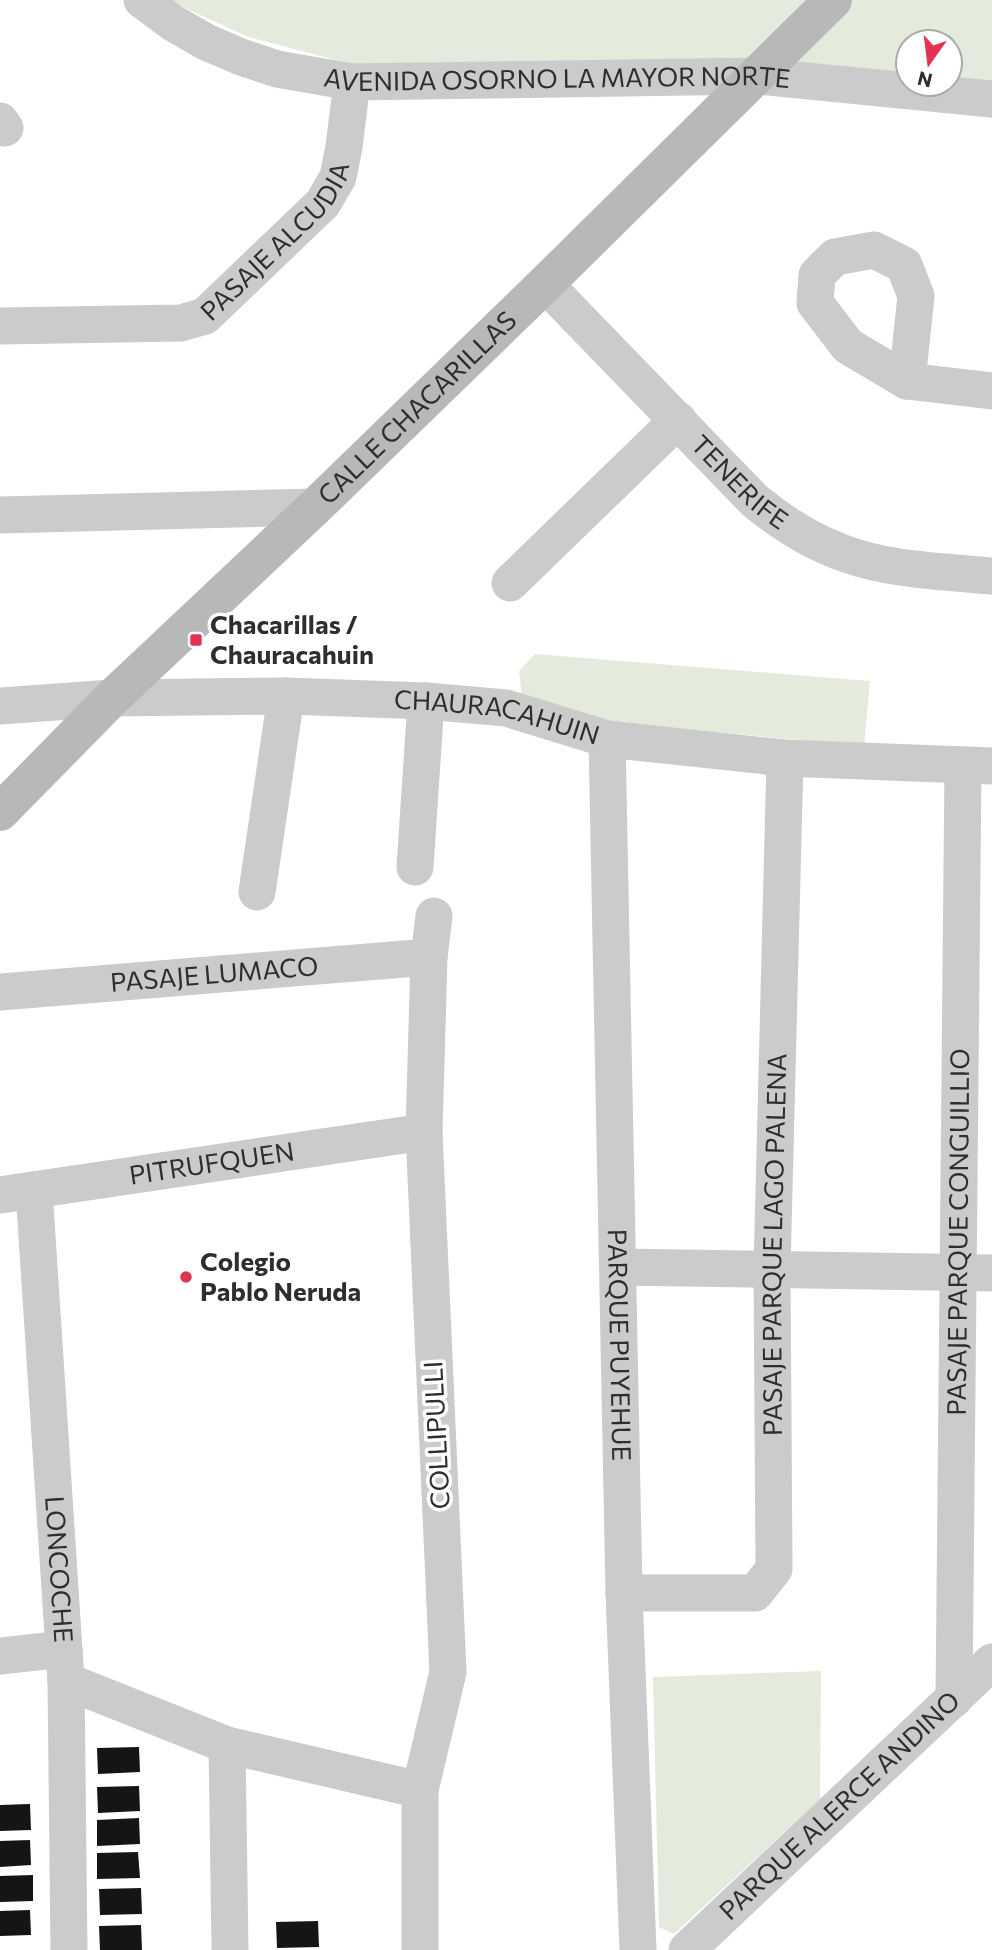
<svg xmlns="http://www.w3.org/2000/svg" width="992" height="1950" font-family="Commissioner,sans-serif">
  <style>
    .green { fill: #e5ebdc; fill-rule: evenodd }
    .building { fill: #151515 }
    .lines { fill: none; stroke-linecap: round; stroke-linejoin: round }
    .street { stroke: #cbcbcb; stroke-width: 37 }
    .secondary { stroke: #b8b8b8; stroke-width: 38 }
    .poi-dot { fill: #e13450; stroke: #fff; stroke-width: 2.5 }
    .labels { text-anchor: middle; stroke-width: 7; stroke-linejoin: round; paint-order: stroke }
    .street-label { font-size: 26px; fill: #2e2e2e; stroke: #fff }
    .poi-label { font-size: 26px; font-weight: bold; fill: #2e2e2e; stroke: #fff; text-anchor: start }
  </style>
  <rect width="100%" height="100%" fill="#fff"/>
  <path class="green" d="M168,0H992V94L366,68L248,37ZM908,42H950V84H908Z
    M535,654L870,681L864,746L620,723L522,697L519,671Z
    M821,1671L820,1799L674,1934L659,1927L653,1677Z"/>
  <path class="building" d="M139,1747L140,1772L98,1774L97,1748Z
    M139,1786L140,1811L98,1813L97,1787Z
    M30,1804L31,1830L0,1831V1805Z
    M139,1818L140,1844L97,1846V1820Z
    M30,1840L31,1865L0,1867V1841Z
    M138,1852L140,1878L97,1879V1853Z
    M33,1875V1901L0,1902V1876Z
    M141,1888L142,1914L100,1915L99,1889Z
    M30,1910L31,1935L0,1936V1911Z
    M318,1921L319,1947L277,1948L276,1922Z
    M141,1925L142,1950H100L99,1926Z"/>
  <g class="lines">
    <g class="street">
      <path id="s1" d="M142,0L173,23L206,42L241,57L277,69L352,82L757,76L992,99"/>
      <path d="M0,121L5,128"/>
      <path d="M874,250L904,265L916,296L907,381L848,346L815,303L817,275L835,257Z"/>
      <path id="s2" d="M545,284L754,500C834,567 893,568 992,576"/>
      <path id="s3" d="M0,326L181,323L205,316L323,203L338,177L344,147L352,82"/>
      <path d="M907,381L992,391"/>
      <path d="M0,515L315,507"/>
      <path d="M510,583L678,420"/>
      <path id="s4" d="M0,706L112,698L286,696L426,701L506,708L607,739L785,758L992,766"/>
      <path id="s5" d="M607,739L624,1593L638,1950"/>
      <path d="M415,867L426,701"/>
      <path d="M257,892L286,696"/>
      <path id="s6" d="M0,992L429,957"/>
      <path id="s7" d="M34,1190L66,1681L69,1950"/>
      <path id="s8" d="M0,1195L424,1132"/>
      <path d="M618,1267L992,1273"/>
      <path id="s9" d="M624,1593H755L774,1569L772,1269L785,758"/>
      <path d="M0,1656L64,1649"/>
      <path d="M66,1681L227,1745L420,1790"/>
      <path id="s10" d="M954,1699L963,765"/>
      <path d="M227,1745L230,1950"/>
      <path d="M420,1950V1790L448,1672L424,1132L429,957L434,916"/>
      <path id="s11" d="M687,1950L992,1662"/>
    </g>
    <path class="secondary" id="s12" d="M0,812L112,698L315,507L545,284L833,0"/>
  </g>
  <g class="poi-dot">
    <rect x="189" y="633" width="14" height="14" rx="3.5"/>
    <circle cx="186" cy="1277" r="7"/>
  </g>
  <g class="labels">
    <g class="street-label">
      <text dy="9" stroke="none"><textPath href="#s1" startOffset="434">AVENIDA OSORNO LA MAYOR NORTE</textPath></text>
      <text dy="9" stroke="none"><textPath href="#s3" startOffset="310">PASAJE ALCUDIA</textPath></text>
      <text dy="9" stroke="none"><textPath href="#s12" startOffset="581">CALLE CHACARILLAS</textPath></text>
      <text dy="9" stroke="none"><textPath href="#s2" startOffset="278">TENERIFE</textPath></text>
      <text dy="9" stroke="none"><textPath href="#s4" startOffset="499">CHAURACAHUIN</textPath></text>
      <text dy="9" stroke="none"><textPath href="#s6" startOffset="215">PASAJE LUMACO</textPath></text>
      <text dy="9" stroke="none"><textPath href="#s8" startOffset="214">PITRUFQUEN</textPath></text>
      <text dy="9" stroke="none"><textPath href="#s10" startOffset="467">PASAJE PARQUE CONGUILLIO</textPath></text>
      <text dy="9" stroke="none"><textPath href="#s9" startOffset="486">PASAJE PARQUE LAGO PALENA</textPath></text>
      <text dy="9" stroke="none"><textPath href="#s5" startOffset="606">PARQUE PUYEHUE</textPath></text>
      <text transform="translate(437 1435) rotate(-93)" y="9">COLLIPULLI</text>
      <text dy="9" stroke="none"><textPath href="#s7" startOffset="380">LONCOCHE</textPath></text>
      <text dy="9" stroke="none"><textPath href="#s11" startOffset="210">PARQUE ALERCE ANDINO</textPath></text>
    </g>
    <g class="poi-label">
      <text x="210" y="634">Chacarillas /<tspan x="210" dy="30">Chauracahuin</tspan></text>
      <text x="200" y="1271">Colegio<tspan x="200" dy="30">Pablo Neruda</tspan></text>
    </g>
  </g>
  <g transform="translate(929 63) rotate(194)"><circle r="33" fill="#ffffff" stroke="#ababab" stroke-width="2"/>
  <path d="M0-5L12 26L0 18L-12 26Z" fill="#e13450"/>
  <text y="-10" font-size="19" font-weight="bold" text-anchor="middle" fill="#2e2e2e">N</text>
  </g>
</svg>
